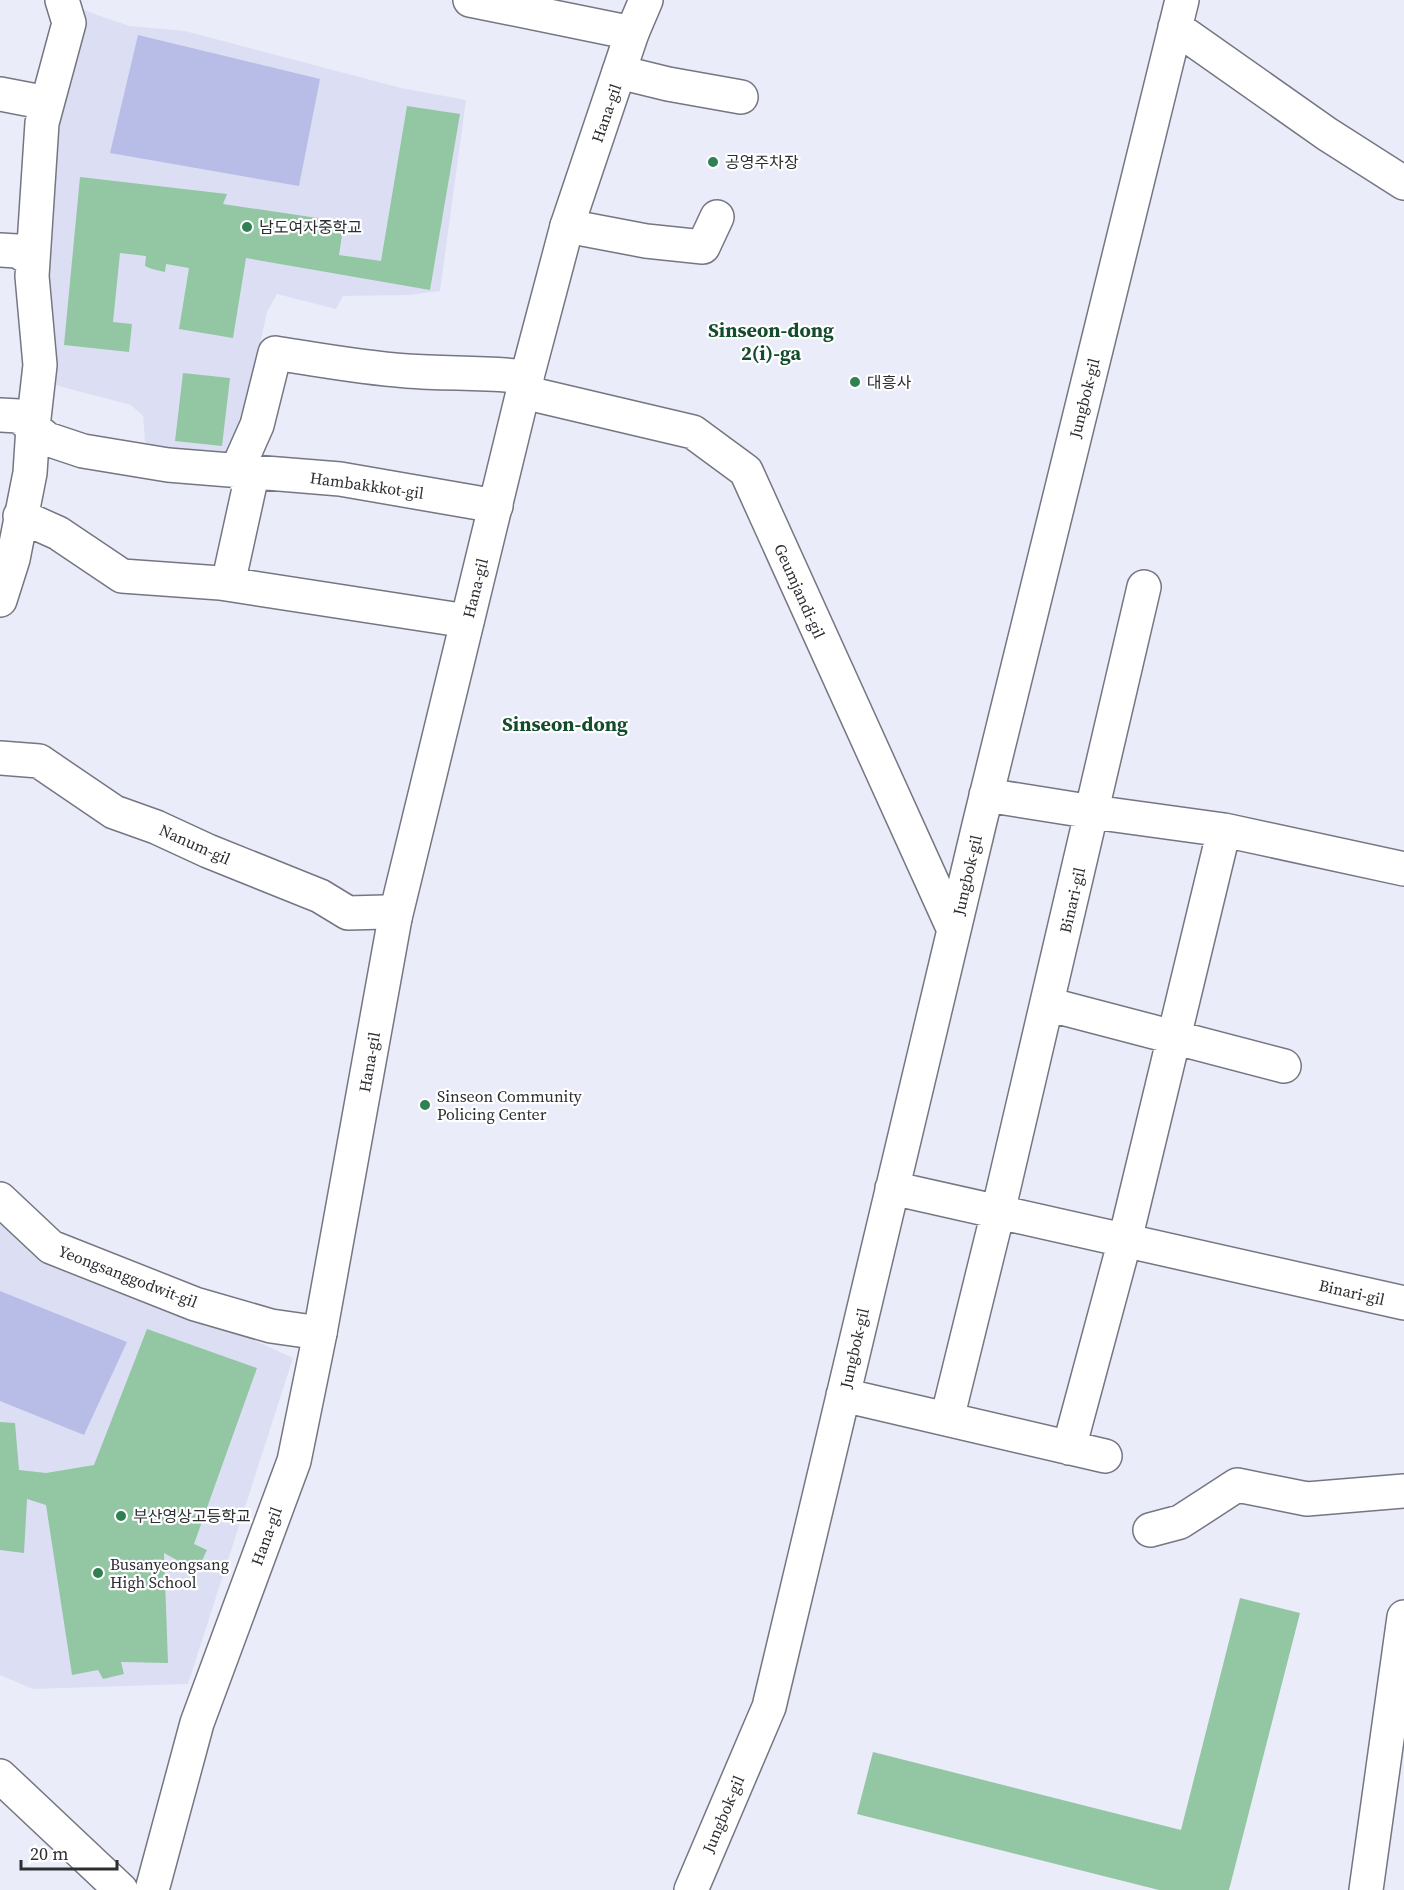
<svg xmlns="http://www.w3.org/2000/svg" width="1404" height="1890" font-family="'Source Serif 4','Noto Sans KR',serif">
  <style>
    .built { fill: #dcdff3 }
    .green { fill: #b8bde7 }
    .building { fill: #93c6a3 }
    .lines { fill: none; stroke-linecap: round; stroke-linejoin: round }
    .minor-casing { stroke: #747681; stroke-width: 36 }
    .major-casing { stroke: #747681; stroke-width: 36 }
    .minor { stroke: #fff; stroke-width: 33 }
    .major { stroke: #fff; stroke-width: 33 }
    .poi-dot { fill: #308152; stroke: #fff; stroke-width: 2 }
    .labels { text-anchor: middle; stroke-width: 4.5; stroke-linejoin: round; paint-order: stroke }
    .street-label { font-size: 16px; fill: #2d2e32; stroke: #fff }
    .poi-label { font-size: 16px; fill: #2d2e32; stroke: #fff; text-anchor: start }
    .quarter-label { font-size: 20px; font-weight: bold; fill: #144d2d; stroke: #fff }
  </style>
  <rect width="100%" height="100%" fill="#eaecf9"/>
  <path class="built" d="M78,8L129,26L185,31L401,88L466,100L440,291L409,295L343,296L336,309L277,294L267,312L253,376L237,483L145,442L143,416L131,405L55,385L38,276L53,178L65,79Z
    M0,1224L293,1358L188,1684L33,1689L0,1675Z"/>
  <path class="green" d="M138,35L320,79L299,186L110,153Z
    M0,1291L127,1342L84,1435L0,1401Z"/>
  <path class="building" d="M407,106L460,114L430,290L246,258L233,338L179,329L189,268L166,264L165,272L152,269L145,266L146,256L120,253L113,322L132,324L129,352L64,345L80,177L227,194L223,204L344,222L339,255L381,261Z
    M183,373L230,378L222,446L175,441Z
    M147,1329L257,1368L194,1544L207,1550L197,1571L164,1553L168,1663L121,1662L124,1674L103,1679L98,1670L72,1675L46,1505L27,1499L24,1553L0,1550V1422L15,1423L19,1470L46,1473L94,1465Z
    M1240,1598L1300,1613L1229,1890H1159L857,1814L873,1752L1181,1830Z"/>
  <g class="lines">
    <defs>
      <path id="minor" d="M470,0L632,33
        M1175,27L1327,134L1404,183
        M619,72L668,84L741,97
        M0,94L47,103
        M567,226L646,241L703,247L717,217
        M0,250L17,251L33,260
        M523,392L693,432L746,471L954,930
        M0,415L19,416L47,439L83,451L168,465L340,479L496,506
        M20,516L58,533L122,576L220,583L467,621
        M228,584L250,484L237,470L257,425L275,353C319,360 363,368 407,371C447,374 487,372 527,377
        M0,600L13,559L30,473L33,427L40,365L32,276L42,123L69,23L62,0
        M0,758L39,761L114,812L156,827L208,851L320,896L348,913L385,912L395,918
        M986,795L1093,812L1224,830L1404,869
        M1047,1004L1284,1066
        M892,1188L1404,1303
        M0,1199L51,1247L195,1304L271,1326L320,1333
        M843,1395L1105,1456
        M947,1419L998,1212L1144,587
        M1069,1448L1125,1240L1224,830
        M1150,1530L1180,1522L1237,1485L1307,1499L1404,1491
        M0,1776L121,1890
        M691,1890L769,1707L979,825L1182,0
        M1366,1890L1404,1617"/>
      <path id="major" d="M152,1890L197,1723L294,1461L320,1333L395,918L523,392L567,226L632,33L646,0"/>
    </defs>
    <use href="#minor" class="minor-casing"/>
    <use href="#major" class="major-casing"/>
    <use href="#minor" class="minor"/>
    <use href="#major" class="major"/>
  </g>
  <g class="poi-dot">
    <circle cx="713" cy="162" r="6"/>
    <circle cx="247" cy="227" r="6"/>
    <circle cx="855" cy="382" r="6"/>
    <circle cx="425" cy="1105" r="6"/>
    <circle cx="121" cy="1516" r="6"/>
    <circle cx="98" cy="1573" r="6"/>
  </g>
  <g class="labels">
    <g class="street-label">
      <text transform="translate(606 113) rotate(-71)" y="6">Hana-gil</text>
      <text transform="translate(1084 398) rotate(-76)" y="6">Jungbok-gil</text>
      <text transform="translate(367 485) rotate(8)" y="6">Hambakkkot-gil</text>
      <text transform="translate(475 588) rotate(-76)" y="6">Hana-gil</text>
      <text transform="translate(800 591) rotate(66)" y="6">Geumjandi-gil</text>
      <text transform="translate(195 844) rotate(24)" y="6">Nanum-gil</text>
      <text transform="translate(967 875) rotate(-77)" y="6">Jungbok-gil</text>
      <text transform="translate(1072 900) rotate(-77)" y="6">Binari-gil</text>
      <text transform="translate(369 1062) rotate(-80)" y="6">Hana-gil</text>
      <text transform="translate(128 1276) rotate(21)" y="6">Yeongsanggodwit-gil</text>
      <text transform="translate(1352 1292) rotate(13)" y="6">Binari-gil</text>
      <text transform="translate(854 1348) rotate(-77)" y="6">Jungbok-gil</text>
      <text transform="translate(266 1536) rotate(-70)" y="6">Hana-gil</text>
      <text transform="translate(723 1814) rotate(-67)" y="6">Jungbok-gil</text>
    </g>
    <g class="poi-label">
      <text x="725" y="168">공영주차장</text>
      <text x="259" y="233">남도여자중학교</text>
      <text x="867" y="388">대흥사</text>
      <text x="437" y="1102">Sinseon Community<tspan x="437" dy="18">Policing Center</tspan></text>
      <text x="133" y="1522">부산영상고등학교</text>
      <text x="110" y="1570">Busanyeongsang<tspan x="110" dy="18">High School</tspan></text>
    </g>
    <g class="quarter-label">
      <text x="771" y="337">Sinseon-dong<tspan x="771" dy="23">2(i)-ga</tspan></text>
      <text x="565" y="731">Sinseon-dong</text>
    </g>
  </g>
  <path d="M21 1860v9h96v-9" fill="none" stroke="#2d2e32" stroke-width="3"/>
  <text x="30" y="1860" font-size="18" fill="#2d2e32" stroke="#ffffff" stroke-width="4.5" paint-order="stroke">20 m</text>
</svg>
